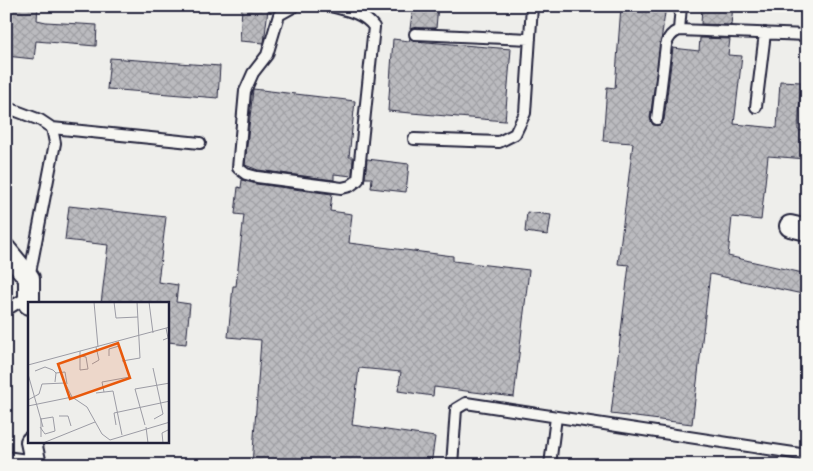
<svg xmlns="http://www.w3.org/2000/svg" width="813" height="471" font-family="Mali,sans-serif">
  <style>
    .building { fill: url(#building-cross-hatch); stroke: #22223b }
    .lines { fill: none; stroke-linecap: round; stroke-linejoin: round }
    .lane-casing { stroke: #22223b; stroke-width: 14 }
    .street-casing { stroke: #22223b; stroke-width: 24 }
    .lane { stroke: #f6f6f2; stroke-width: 10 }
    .street { stroke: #f6f6f2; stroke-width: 20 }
    .inset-road { fill: none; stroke: #9c9ca5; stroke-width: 1 }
    .view { fill: #e8590c; fill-opacity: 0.15; stroke: #e8590c; stroke-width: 2.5 }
    .inset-edge { fill: none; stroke: #22223b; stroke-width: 2.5 }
  </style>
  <defs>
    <pattern id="building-cross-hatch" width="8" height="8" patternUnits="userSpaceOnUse" patternTransform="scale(1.25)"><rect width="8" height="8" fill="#bbbbbf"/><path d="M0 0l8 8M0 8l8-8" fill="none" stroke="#a0a0a5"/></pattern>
  </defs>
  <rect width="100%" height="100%" fill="#eeeeeb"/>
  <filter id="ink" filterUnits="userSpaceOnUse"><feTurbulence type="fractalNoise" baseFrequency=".02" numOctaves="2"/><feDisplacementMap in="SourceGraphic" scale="10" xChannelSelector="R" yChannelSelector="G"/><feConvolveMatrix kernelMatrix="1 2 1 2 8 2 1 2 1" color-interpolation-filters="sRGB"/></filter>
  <g filter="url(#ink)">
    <path class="building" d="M6,6H38L37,20L46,22L97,25L96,46L36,41L34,59L6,56Z
      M413,6H438L436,28L410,29Z
      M621,6H666L650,118L653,125H660L664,120L673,48L699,51L700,38L730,39L728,55L742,56L734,124L777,128L780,81L801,82L798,130L807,131V159L768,156L761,220L732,217L728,256L807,274V295L710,274L692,424L611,414L629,265L618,264L633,143L603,141L607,87L615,88Z
      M702,6H733L731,25L701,24Z
      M242,7L268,9L264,43L240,41Z
      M410,38L415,41L511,49L505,121L388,111L393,39L409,41Z
      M110,58L220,66L218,98L107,89Z
      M253,89L355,101L349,157H353L352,176L334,174V180L258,170L245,165Z
      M367,159L409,164L406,192L371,188L372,178H365Z
      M242,180L256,184L332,194L330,211L352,214L349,243L453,256V261L529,270L514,397L434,387L433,396L398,391L401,372L359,368L352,425L435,437L431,465H252L261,340L228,337L233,286H236L244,215L235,214L238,187L241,188Z
      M69,206L166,217L158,282L178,285L176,302L190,304L186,344L168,342V304H101L108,245L65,240Z
      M527,212L551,215L548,235L525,232Z"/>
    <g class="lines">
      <defs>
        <path id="lane" d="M295,6L279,15L267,55L253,73L245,91L238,168L246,174L257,177L342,188L350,186L358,180L374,27C364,13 346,10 330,6
          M679,30L681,6
          M415,34L530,39
          M6,107L40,120L52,128L55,143L29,278
          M756,107L765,33
          M657,119L666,45C668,37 672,33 679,30L807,35
          M52,128L200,143
          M414,139L499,142L515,134L525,113L532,6
          M6,310L29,296
          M6,457L34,461
          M452,465L456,409L466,403L807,455
          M550,465L556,417"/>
        <path id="street" d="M790,226L807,230
          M6,250L29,278V304
          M31,442L36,465"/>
      </defs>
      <use href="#lane" class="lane-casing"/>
      <use href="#street" class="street-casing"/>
      <use href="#lane" class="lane"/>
      <use href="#street" class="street"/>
    </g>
  </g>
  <g transform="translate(28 302)">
    <rect width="141" height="141" fill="#eeeeeb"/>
    <path class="inset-road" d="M66,0L70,45M86,0L88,16L110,15M121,0L125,31M135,38L140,36L138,26M52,49V68L60,67L58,55L53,54M81,54V47L91,44M94,59L112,56L109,0M64,62L71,58L68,45M0,63L142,25M125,66L135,112L126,117M7,69L17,65L25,68L28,71L27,80M28,71L37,70L39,82M0,72L15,125M76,90L74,80L102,75M68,91L85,89L94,133M0,98L11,92L14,82L37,81L44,95L59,105L74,132L82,138L142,120M0,104L44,95M31,114H40L43,124M13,116V135M88,123L86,111L142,99M117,123L107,87L142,81M12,125L17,132L27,129L25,115L13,117M118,125L120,141M15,141L67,120M135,141L134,131L142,127"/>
    <path class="view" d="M90,41L102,76L42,97L30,62Z"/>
    <rect width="141" height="141" class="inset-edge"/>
  </g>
  <rect width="813" height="471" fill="none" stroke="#f6f6f2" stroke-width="25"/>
  <rect x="12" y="12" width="788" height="446" fill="none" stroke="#22223b" stroke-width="2" filter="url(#ink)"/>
</svg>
